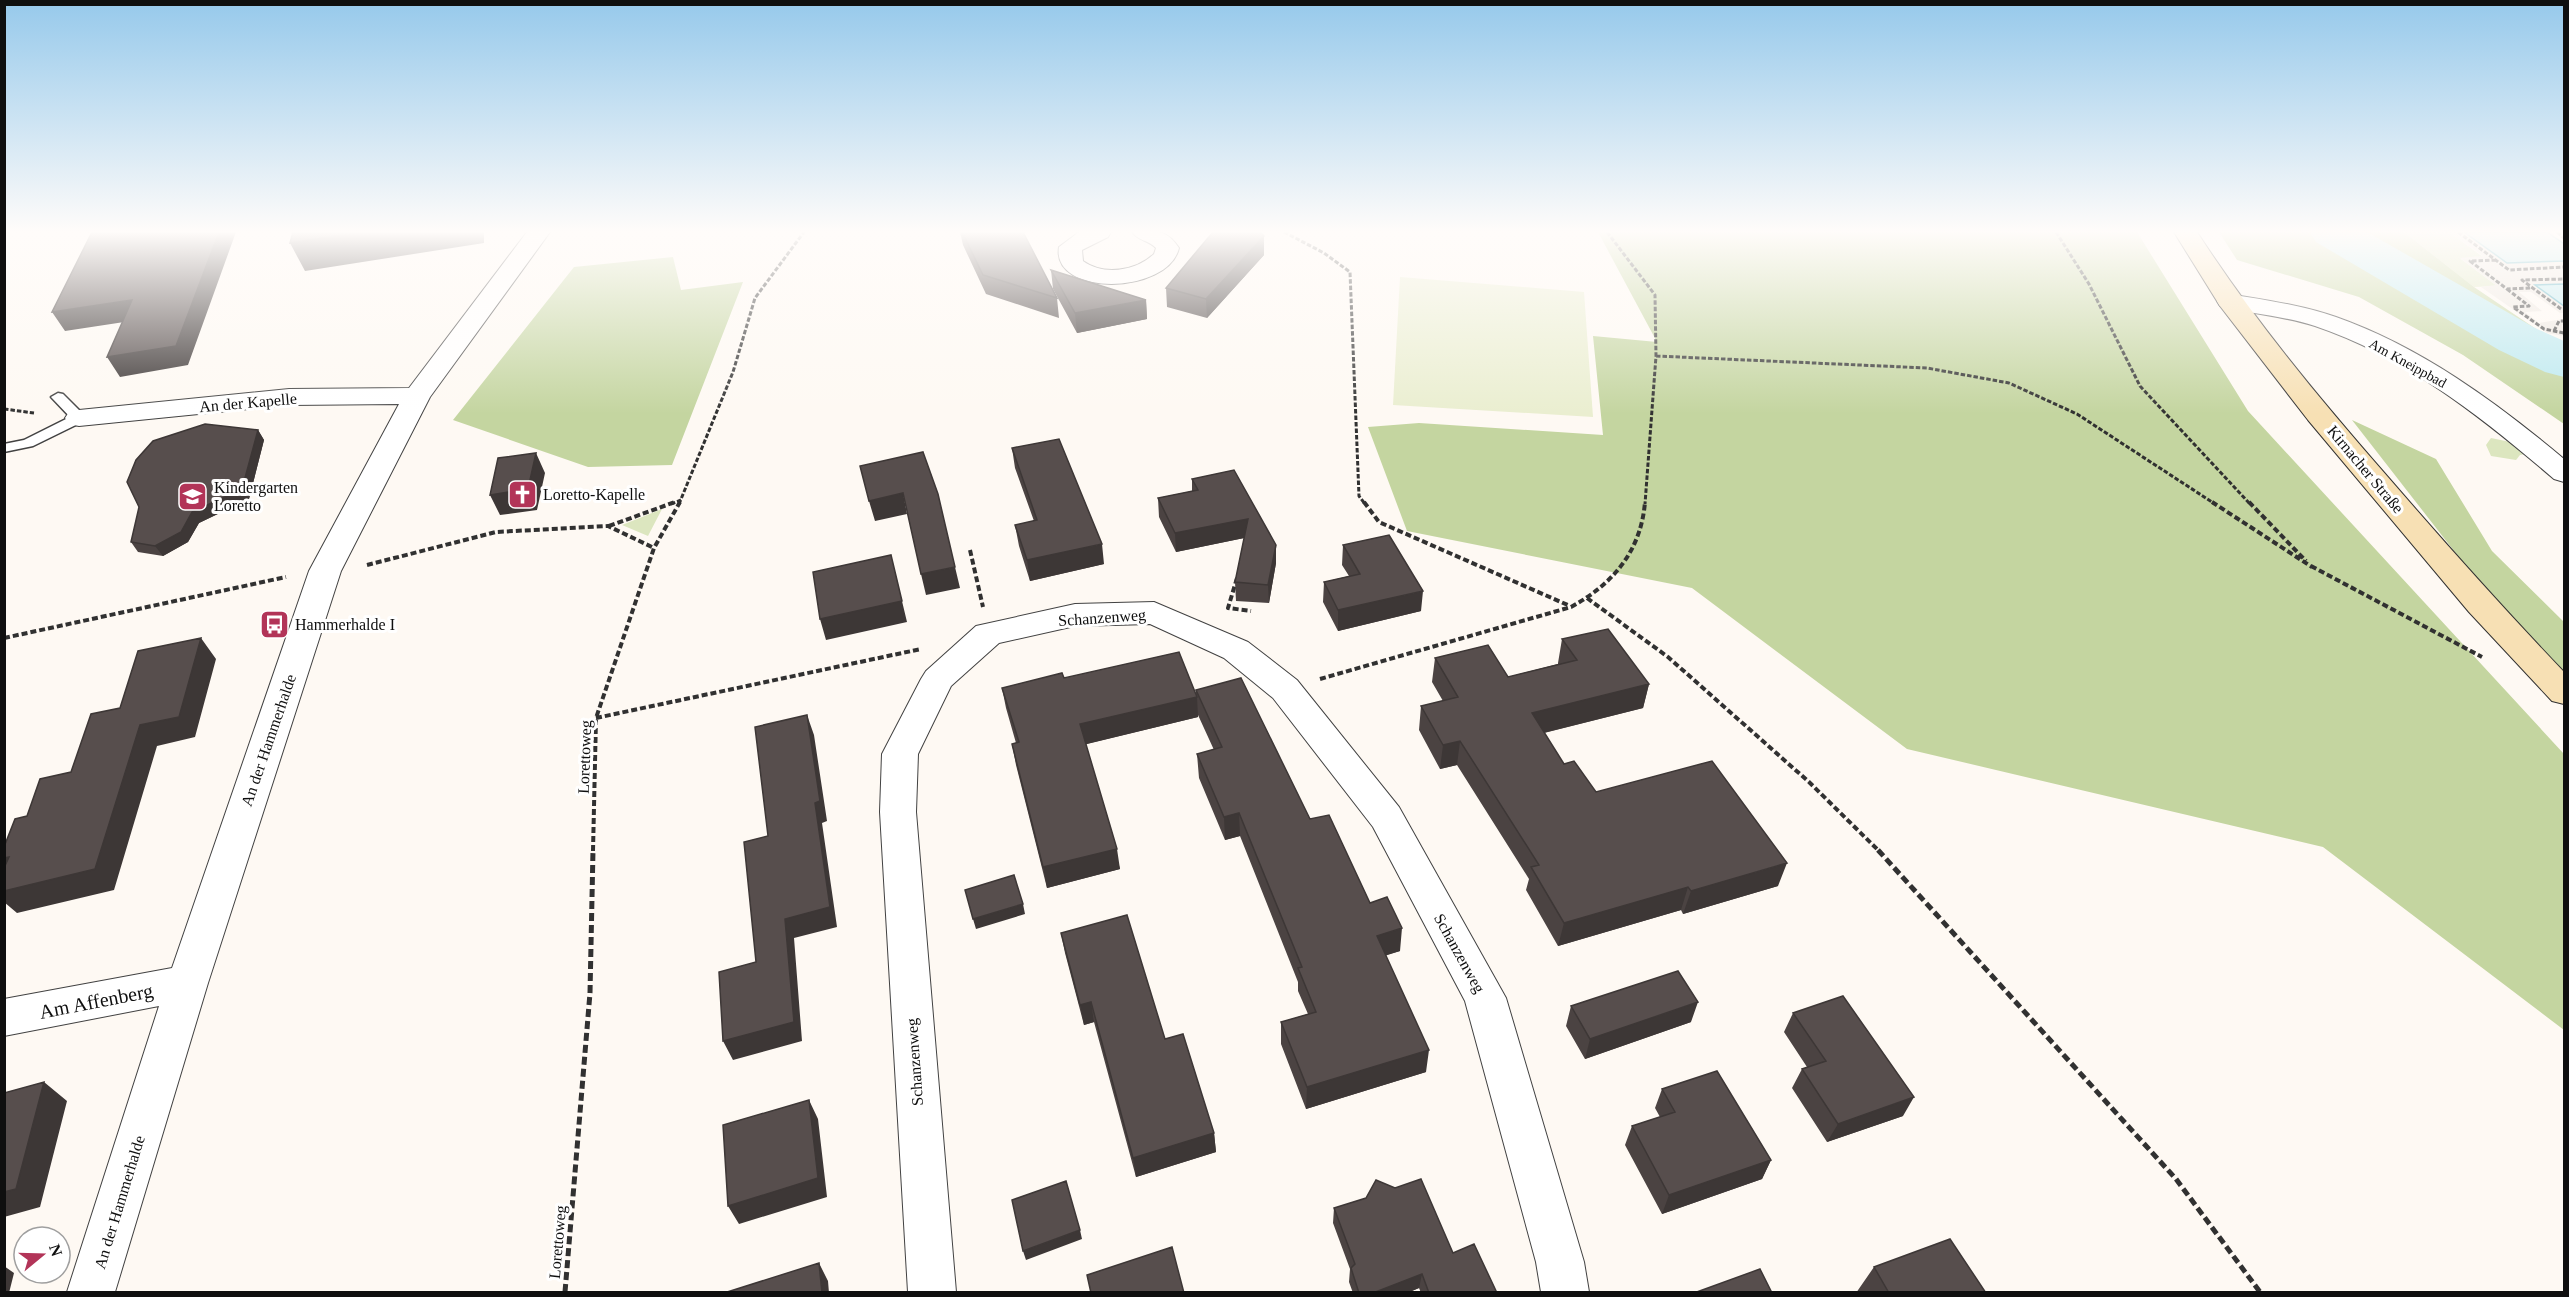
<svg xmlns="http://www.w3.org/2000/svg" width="2569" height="1297" font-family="Georgia,serif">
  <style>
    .green { fill: #dce6bf }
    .forest { fill: #c4d5a0 }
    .pitch { fill: #eaeed0 }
    .plaza { fill: #eee8e1 }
    .water { fill: #bce9f0; stroke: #4aacc0; stroke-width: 1.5 }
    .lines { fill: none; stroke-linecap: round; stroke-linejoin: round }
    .river { fill: #bce9f0; fill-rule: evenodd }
    .lane-casing { stroke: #424242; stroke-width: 3 }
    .street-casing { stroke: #424242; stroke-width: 2 }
    .secondary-casing { stroke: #313131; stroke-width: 2 }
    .path-far2 { stroke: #313131; stroke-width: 3; stroke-dasharray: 4.5 2; stroke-linecap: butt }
    .path-far1 { stroke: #313131; stroke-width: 4; stroke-dasharray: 6 3; stroke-linecap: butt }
    .path { stroke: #313131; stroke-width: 5; stroke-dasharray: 8 4; stroke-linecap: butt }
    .lane { fill: #fff; fill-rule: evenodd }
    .street { fill: #fff; fill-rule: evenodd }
    .secondary { fill: #f7e0b4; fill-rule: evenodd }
    .wall { fill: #4b4342 }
    .shaded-wall { fill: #3d3736 }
    .building { fill: #574e4d; stroke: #3d3736; stroke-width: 1.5 }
    .labels { text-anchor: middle; stroke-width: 6; stroke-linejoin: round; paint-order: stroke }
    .far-street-label { font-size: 14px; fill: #0f0f0f; stroke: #fff }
    .street-label { font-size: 16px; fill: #0f0f0f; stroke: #fff }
    .poi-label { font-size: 16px; fill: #0f0f0f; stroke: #fff; text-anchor: start }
    .near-street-label { font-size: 20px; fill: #0f0f0f; stroke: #fff }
  </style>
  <rect width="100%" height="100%" fill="#fef9f3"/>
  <path class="green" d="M2404,232H2449L2483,257L2461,259L2497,286L2474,287Z
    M2491,438L2515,443L2530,453L2520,455L2516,460L2491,456L2486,445Z
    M662,509L648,536L622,525Z"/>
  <path class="forest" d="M1598,232H2137L2248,411L2564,754V1030L2323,847L1907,749L1692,588L1407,531L1368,427L1419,423L1603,435L1593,336L1657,342Z
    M2219,232H2404L2474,287L2564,348V424L2463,355L2359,297L2237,260Z
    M673,257L681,290L743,282L672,465L588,467L453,420L574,267Z
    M2352,420L2436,459L2492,551L2564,622V673L2500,610Z"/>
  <path class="pitch" d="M1400,277L1584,292L1593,417L1393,405Z"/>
  <path class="plaza" d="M2449,232H2464L2507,263L2564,261V284L2536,286L2564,306V313H2560L2531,292H2519L2542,311L2525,312L2539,323L2564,319V324L2562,325L2564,336L2547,333L2481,287L2496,285L2460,258L2483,256Z"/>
  <path class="water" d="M2464,232H2547L2564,244V261L2507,263Z
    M2564,284V306L2535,285Z"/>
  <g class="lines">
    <path class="river" d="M2310,232H2367L2535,328L2564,341V377L2545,372L2499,350L2316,242Z"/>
    <defs>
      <path id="lane" d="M58,393L63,394L84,415V421L33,446L4,452V444L24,440L70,417L51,397Z"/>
      <path id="street" d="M527,232H550L430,397L341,571L208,983L115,1292H67L159,1006L4,1036V999L172,968L309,571L399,404L289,405L79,426L69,424L65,418L69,412L79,410L289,389L409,388Z
        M1079,232H1111L1108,237L1082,250L1083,261C1104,276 1136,271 1154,254L1156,248C1149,240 1138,241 1132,232C1155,232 1165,227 1179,248C1168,295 1051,297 1059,247Z
        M2229,294C2265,300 2302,305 2336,317C2421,347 2496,402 2564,459V482L2554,479C2483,418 2405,356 2315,326C2284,316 2252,314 2220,306L2217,301L2220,296Z
        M1154,602L1248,642L1297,680L1399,807L1506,998L1584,1262L1589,1292H1541L1536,1262L1465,1001L1373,827L1273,698L1224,658L1150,624L1075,626L999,643L951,686L918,754L916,812L956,1292H908L880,812L882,754L921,679L926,671L976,626L1075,604Z"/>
      <path id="secondary" d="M2174,232H2197C2254,320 2318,397 2387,476C2445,543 2503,608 2564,672V704L2552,701L2469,612L2308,420L2220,306Z"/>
    </defs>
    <use href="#lane" class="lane-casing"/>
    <use href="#street" class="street-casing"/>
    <use href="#secondary" class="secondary-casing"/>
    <path class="path-far2" d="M1284,232L1324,253L1350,272L1359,496L1365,504
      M1607,232L1655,295L1656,356L1645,504
      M2056,232L2089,284L2140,386L2250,504
      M2458,232L2509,270L2564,267
      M2557,232L2564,238
      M4,234L6,232
      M2496,260L2470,261L2507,289L2532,288
      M2507,289L2529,306L2513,307L2544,329L2564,333
      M2561,309L2522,280L2564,279
      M2554,331L2559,321H2564
      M1656,356L1927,368L2009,383L2077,414L2215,504
      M4,409L34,413
      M671,504L681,500
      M679,504L733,372L755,298L804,232"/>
    <path class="path-far1" d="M1364,502L1379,522L1570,606
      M2212,502L2312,567
      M2249,502L2306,561
      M609,526L675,502
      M970,550L983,607
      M367,565L496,532L608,526L654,548
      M2311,566L2482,657
      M1237,578L1228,608L1251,611
      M1587,598L1668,657L1809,782L1879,851
      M4,638L286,577
      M1320,679L1571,607C1613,584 1641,551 1645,502
      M596,718L921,649
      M593,851L596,718L654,548L680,502"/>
    <path class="path" d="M1878,850L2176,1179L2260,1292
      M565,1292L590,993L593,850"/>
    <use href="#lane" class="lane"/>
    <use href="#street" class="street"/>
    <use href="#secondary" class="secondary"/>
  </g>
  <path class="wall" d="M960,232H1023L1057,298L1059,318L986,294L963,245Z
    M1264,236V255L1207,318L1167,307L1166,288Z
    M1051,270L1146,300L1147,319L1077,333L1053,289Z
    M258,430L264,440L249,499L199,523L188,542L163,556L138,552L131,542Z
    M1012,448L1104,564L1030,581L1019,546L1015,525L1034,521L1015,468Z
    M1192,479L1276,545V563L1269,603L1236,601L1235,582L1244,538L1176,552L1159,517L1158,498L1192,491Z
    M1343,545L1421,611L1338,631L1323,602L1324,582L1349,576L1342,565Z
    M1562,639L1649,684L1643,708L1544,733L1564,764L1596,792L1778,886L1683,914L1681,910L1558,946L1526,890L1529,879L1457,765L1440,769L1419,730L1421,706L1443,701L1432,682L1435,658L1508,677L1558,664V663Z
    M1064,678L1196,695V690L1310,819L1370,903L1400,951L1386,955L1426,1072L1306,1109L1281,1044V1022L1308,1014L1298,991V982L1240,836L1225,840L1199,778L1197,754L1214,750L1198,715V717L1086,744L1120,869L1047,888L1016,765L1012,744L1016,743L1006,708L1002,688Z
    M1061,933L1165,1039L1214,1133L1216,1152L1136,1177L1094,1022L1084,1025L1065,953Z
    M1571,1006L1691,1022L1585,1059L1566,1026Z
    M1793,1013L1903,1116L1827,1142L1792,1088L1802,1069L1807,1067L1784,1032Z
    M1662,1089L1771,1160L1762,1179L1662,1214L1625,1145L1632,1126L1660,1117L1655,1108Z
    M1334,1208L1453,1253L1497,1293H1421L1419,1288L1407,1293H1353L1349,1282L1350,1269L1333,1223Z
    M1874,1267L1986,1293H1856Z"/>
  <path class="shaded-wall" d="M219,232H236L188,365L120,377L107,357Z
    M362,232H484V243L305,271L290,243Z
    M1264,236V255L1207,318L1206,299Z
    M132,300L144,319L65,331L52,312Z
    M1146,300L1147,319L1077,333L1075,313Z
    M258,430L264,440L249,499L199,523L188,542L163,556L155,546L192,512Z
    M536,453L545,473L537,510L500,515L490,495Z
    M903,493L907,514L875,521L869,501Z
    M1248,519L1249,537L1176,552L1175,533Z
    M1102,544L1104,564L1030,581L1027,560Z
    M1276,545V563L1269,603L1268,585Z
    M891,555L907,622L826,640L820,619Z
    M955,567L960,588L926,595L921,574Z
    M1423,591L1421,611L1338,631V610Z
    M201,638L216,659L195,737L157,746L114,890L17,913L4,902V891L140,725Z
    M1649,684L1643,708L1527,737L1532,713Z
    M1197,697L1198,717L1083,745L1080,724Z
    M807,715L814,735L827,821L822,823L837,927L794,938L802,1041L733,1060L723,1041L785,919L815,803Z
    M1460,741L1457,765L1440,769L1443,745Z
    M1239,813L1240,836L1225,840L1224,817Z
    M1117,849L1120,869L1047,888L1043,867Z
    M9,857L21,880L4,864V858Z
    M1787,863L1778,886L1683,914L1691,891Z
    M1688,887L1681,910L1558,946L1564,923Z
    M1023,904L1025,914L976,929L973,919Z
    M1402,928L1400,951L1375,959L1377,936Z
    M1091,1002L1094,1022L1084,1025L1080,1005Z
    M1698,1002L1691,1022L1585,1059L1590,1039Z
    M1429,1050L1426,1072L1306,1109L1307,1087Z
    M44,1082L67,1101L40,1207L4,1217V1192Z
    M1914,1097L1903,1116L1827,1142L1838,1124Z
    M809,1100L818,1119L827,1197L739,1224L728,1206Z
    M1214,1133L1216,1152L1136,1177L1133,1158Z
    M1771,1160L1762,1179L1662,1214L1669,1195Z
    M1080,1230L1082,1239L1026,1260L1023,1251Z
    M819,1263L828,1281L829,1293H822Z
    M4,1266L14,1273L9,1293H4Z
    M1422,1274L1419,1288L1407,1293H1373Z"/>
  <path class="building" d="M92,232H219L176,346L107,357L132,300L52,312Z
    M293,232H362L290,243Z
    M962,232H1023L1057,298L983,275Z
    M1213,232H1261L1264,236L1206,299L1166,288Z
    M1051,270L1146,300L1075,313Z
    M205,424L258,430L242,489L192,512L181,532L155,546L131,542L139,507L127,482L136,460L153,441Z
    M1059,439L1102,544L1027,560L1015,525L1037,520L1012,448Z
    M923,452L938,494L955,567L921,574L903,493L869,501L860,466Z
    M536,453L528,489L490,495L498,458Z
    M1234,470L1276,545L1268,585L1235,582L1248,519L1175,533L1158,498L1198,490L1192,479Z
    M1389,535L1423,591L1338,610L1324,582L1360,574L1343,545Z
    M891,555L902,601L820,619L813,572Z
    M1608,629L1649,684L1532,713L1564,764L1574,761L1596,792L1712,761L1787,863L1691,891L1688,887L1564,923L1531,867L1539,865L1460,741L1443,745L1421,706L1458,697L1435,658L1488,645L1508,677L1577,660L1562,639Z
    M201,638L179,717L140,725L95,869L4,891V868L9,857L4,858V847L15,819L27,816L40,779L71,772L91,714L120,708L138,651Z
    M1179,652L1197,697L1080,724L1117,849L1043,867L1012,744L1019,742L1002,688L1062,673L1064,678Z
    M1241,678L1310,819L1329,815L1370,903L1387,897L1402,928L1377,936L1429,1050L1307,1087L1281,1022L1316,1012L1298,968L1302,967L1239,813L1224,817L1197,754L1222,747L1196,690Z
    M807,715L820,801L815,803L830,907L785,919L794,1022L723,1041L719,972L756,962L744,842L768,836L755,727Z
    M1014,875L1023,904L973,919L965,890Z
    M1127,915L1165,1039L1183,1034L1214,1133L1133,1158L1091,1002L1080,1005L1061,933Z
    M1678,971L1698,1002L1590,1039L1571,1006Z
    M1843,996L1914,1097L1838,1124L1802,1069L1826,1061L1793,1013Z
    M1717,1071L1771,1160L1669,1195L1632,1126L1675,1112L1662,1089Z
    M44,1082L16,1189L4,1192V1093Z
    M809,1100L818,1178L728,1206L723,1125Z
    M1421,1179L1453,1253L1474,1244L1497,1293H1429L1422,1274L1373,1293H1359L1351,1268L1355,1264L1334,1208L1366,1198L1376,1180L1395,1188Z
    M1066,1181L1080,1230L1023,1251L1012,1200Z
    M1950,1239L1986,1293H1889L1874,1267Z
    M1172,1247L1184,1293H1091L1087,1275Z
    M819,1263L822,1293H724Z
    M1760,1269L1772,1293H1694Z"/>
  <linearGradient id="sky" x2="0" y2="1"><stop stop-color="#96c9eb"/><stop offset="0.56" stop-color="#fffcfa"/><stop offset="1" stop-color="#fffcfa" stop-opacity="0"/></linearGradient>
  <rect width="2569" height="414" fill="url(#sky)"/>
  <defs>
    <symbol id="church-square" viewBox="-11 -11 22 22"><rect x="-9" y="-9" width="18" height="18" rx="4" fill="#b23458" stroke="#fff"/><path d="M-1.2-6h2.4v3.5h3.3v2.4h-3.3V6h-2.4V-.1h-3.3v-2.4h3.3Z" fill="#fff"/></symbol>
    <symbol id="school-square" viewBox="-11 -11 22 22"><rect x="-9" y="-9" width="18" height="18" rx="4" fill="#b23458" stroke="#fff"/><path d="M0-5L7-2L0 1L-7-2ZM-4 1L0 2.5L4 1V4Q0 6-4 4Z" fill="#fff"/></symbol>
    <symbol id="bus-square" viewBox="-11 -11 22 22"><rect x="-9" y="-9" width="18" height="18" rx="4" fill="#b23458" stroke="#fff"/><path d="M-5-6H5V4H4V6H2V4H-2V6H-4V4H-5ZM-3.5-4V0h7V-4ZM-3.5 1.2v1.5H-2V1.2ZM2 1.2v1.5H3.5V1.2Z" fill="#fff"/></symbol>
  </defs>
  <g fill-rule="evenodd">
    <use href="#church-square" x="506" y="478" width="33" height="33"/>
    <use href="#school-square" x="176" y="480" width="33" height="33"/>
    <use href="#bus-square" x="258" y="608" width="33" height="33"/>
  </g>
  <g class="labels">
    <g class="far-street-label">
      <text transform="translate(2408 363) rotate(29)" y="5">Am Kneippbad</text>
    </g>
    <g class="street-label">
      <text transform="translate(248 402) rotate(-5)" y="6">An der Kapelle</text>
      <text transform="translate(2366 469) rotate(50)" y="6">Kirnacher Straße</text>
      <text transform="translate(1102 617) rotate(-4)" y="6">Schanzenweg</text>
      <text transform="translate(268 740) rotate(-71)" y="6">An der Hammerhalde</text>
      <text transform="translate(584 757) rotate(-88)" y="6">Lorettoweg</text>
      <text transform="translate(1460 953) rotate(61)" y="6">Schanzenweg</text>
      <text transform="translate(914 1062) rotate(-94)" y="6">Schanzenweg</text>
      <text transform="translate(119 1202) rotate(-73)" y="6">An der Hammerhalde</text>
      <text transform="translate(557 1242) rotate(-85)" y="6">Lorettoweg</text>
    </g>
    <g class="poi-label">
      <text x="214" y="493">Kindergarten<tspan x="214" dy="18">Loretto</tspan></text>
      <text x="543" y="500">Loretto-Kapelle</text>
      <text x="295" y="630">Hammerhalde I</text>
    </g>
    <g class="near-street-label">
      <text transform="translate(96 1001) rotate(-11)" y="7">Am Affenberg</text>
    </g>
  </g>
  <rect width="2569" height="1297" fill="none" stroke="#0f0f0f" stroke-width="12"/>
  <g transform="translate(42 1255) rotate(71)"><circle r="28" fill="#ffffff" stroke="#9f9f9f" stroke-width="1.5"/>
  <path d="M0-4.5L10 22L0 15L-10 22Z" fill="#b23458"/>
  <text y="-9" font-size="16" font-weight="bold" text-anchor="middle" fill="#0f0f0f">N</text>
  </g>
</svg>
